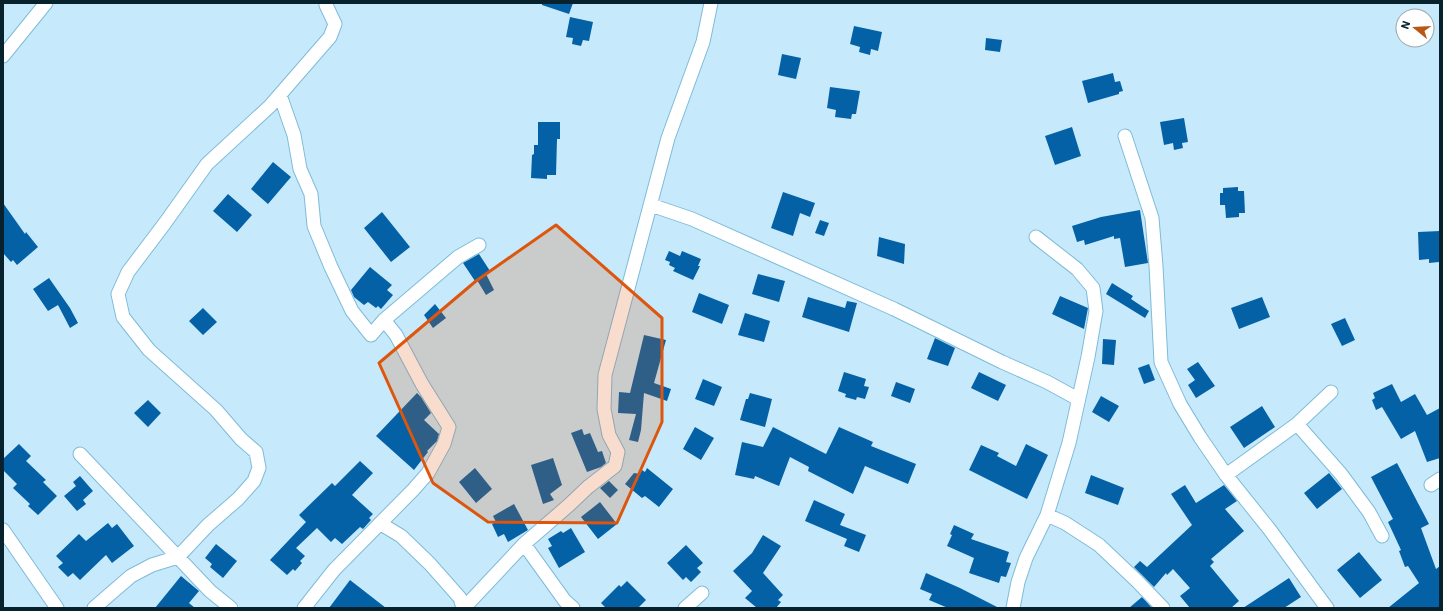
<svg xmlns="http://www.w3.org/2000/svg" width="1443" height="611" font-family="'IBM Plex Sans',sans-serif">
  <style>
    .building { fill: #0461a6 }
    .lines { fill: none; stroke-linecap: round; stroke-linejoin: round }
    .minor-casing { stroke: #7fbbd8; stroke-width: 15 }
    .minor { stroke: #fff; stroke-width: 13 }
    .marked { fill: #dd560e; fill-opacity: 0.2; stroke: #dd560e; stroke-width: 3; stroke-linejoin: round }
  </style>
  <rect width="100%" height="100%" fill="#c6eafc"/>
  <path class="building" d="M542,3H573L569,14L542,5Z
    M570,17L593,22L589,41L583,40L581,46L572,44L573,38L566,37Z
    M854,26L882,32L878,51L871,49L870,55L859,52L860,47L850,44Z
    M986,38L1002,40L1000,52L985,50Z
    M782,54L801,58L796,79L778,75Z
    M1113,73L1115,82L1120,81L1123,91L1119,92V94L1088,103L1082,81Z
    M830,87L860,91L856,114H852L851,119L835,117L836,110L827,108Z
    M1184,118L1188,142L1182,143L1183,148L1174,150L1173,143L1164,145L1160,122Z
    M538,122H560V139H557L556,175H547V179L531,178L532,155L534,154V145H538Z
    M1072,127L1081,156L1055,165L1045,136Z
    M273,162L291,177L268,204L251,189Z
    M1238,187V191H1244L1245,213H1239V217L1226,218L1225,205H1220V193H1223V188Z
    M783,192L815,203L810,217L800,213L793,236L771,228Z
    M228,194L252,215L237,232L213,211Z
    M3,203L25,234L26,232L38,247L17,265L13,260L11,262L3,253Z
    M1140,210L1148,263L1125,267L1120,238L1114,239V236L1085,245L1084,240L1077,242L1072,226L1101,217Z
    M382,212L410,247L391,262L364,228Z
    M820,220L829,223L824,236L815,233Z
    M1440,231L1439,262L1429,263V259L1419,260L1418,232Z
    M879,237L905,244L904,264L877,256Z
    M669,251L680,256L682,251L701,259L698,266H700L693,280L673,271L675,268L669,265L670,262L665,260Z
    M479,254L490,271L486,274L494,290L486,295L477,280L475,281L463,263Z
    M370,267L392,285L387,290L393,295L381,309L378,306L376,308L368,302L364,305L354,297L351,290Z
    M758,274L785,281L779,302L752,294Z
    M49,278L70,308L78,323L70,328L58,305L48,311L33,289Z
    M1112,283L1133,296L1131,299L1149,311L1145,318L1106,294Z
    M699,293L729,305L722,324L692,312Z
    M1060,296L1088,308L1084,329L1052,314Z
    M808,297L845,308L847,301L857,303L849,332L802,317Z
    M1262,297L1270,317L1239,329L1231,308Z
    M435,304L446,318L433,328L424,315Z
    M203,308L217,322L203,335L189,321Z
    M745,313L770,321L764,342L738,335Z
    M1345,318L1355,340L1342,346L1331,324Z
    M644,335L666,340L654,383L671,389L667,401L644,393L641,430L638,442L629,440L636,414L618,413L619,392L630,393Z
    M935,338L955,348L948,366L927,359Z
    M1103,339L1116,340L1114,365L1102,364Z
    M1198,362L1215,386L1196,398L1188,385L1195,380L1187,369Z
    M1149,364L1155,380L1144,384L1138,368Z
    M844,372L866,379L864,386L869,387L865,399L857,397L856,400L845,397L846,394L838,391Z
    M979,372L1006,385L998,401L971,388Z
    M703,379L722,387L714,406L695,399Z
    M896,382L915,389L910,403L891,396Z
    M1392,384L1401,402L1415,394L1427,415L1440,408V458L1427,462L1415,431L1401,439L1382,407L1376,410L1372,400L1375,398L1373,393Z
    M417,393L421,397L431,413L424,420L439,434L437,441L427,451L428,452L414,470L376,436Z
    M750,393L772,399L765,427L740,420L746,399H748Z
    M1101,396L1119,406L1109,422L1092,412Z
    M148,400L161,413L148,427L134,413Z
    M1262,406L1275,427L1244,448L1230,427Z
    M695,427L714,438L701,460L683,449Z
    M773,427L826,454L839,427L873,442L871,446L916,464L908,484L865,466L853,494L808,471L809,467L790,457L779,486L755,476L754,479L735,475L742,442L763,447Z
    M582,429L584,435L590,433L598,452L602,451L606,463L601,467L587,472L571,433Z
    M19,444L31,456L26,461L46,480L43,482L57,496L38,515L28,506L30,504L13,488L17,484L3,470V459Z
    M1026,444L1048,455L1027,499L969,470L981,445L999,453L997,456L1016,466Z
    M553,458L562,485L550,494L554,500L543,504L531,465Z
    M360,461L373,473L352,495L373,514L369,518L371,520L363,529L360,527L342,544L335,538L331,542L317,528L296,548L305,556L300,561L302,563L295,571L293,569L287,575L270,560L306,522L299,515L332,483L335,486Z
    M1397,463L1429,524L1421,528L1436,569L1440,566V608H1388L1419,583L1408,566L1405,567L1399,551L1401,550L1388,522L1393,519L1371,477Z
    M475,468L492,489L476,503L459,482Z
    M647,468L673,489L659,507L645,496L642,498L625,484L634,473L640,474L642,470L645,472Z
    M1329,473L1342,489L1317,509L1304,493Z
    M1091,475L1124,488L1118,505L1085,493Z
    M80,476L93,491L83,500L86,504L77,511L64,496L76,486L73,482Z
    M609,481L618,490L610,498L600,488Z
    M1185,485L1196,503L1224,485L1237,501L1225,509L1244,531L1211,559L1214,562L1210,566L1239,601L1231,608H1190L1180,596L1190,588L1173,569L1167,575L1166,573L1154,587L1134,567L1140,561L1147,567L1192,525L1171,494Z
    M814,500L845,514L840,525L866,535L859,552L844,546L847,539L805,521Z
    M600,502L617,524L598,539L581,517Z
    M514,504L528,530L508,542L504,534L498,537L492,524L496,522L493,516Z
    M108,523L112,528L117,524L134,546L112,563L106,555L80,580L73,573L68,577L58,567L63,563L56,556L79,534L86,541Z
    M954,525L974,534L971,539L1009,552L1006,562L1011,563L1006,577L1001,576L999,583L969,573L974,558L947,546L952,535L950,534Z
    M571,528L585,552L559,568L548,548L552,546L548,539L561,531L563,533Z
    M763,535L781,546L763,573L783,595L778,600L781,602L776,608H757L745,598L752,591L733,571L752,553Z
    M216,544L237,561L223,578L210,567L212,564L205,558Z
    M686,545L703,563L697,568L701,572L691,582L686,577L683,580L667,563Z
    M1359,552L1382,580L1360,598L1337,570Z
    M926,573L960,588L999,608H948L929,600L932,594L920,589Z
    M181,576L199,591L189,603L195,608H155Z
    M1289,578L1301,597L1284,608H1243Z
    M350,580L386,608H329Z
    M627,581L646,600L638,608H606L601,603L619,585L621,587Z
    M1142,597L1152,608H1129Z"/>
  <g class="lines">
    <defs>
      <path id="minor" d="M3,56L46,3
        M280,95L294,135L300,169L311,194L314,226L331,267L352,311L371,335L384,320
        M1125,136L1152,218L1156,266L1161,362L1180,404L1200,437L1226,475L1270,530L1327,608
        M651,205L692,219L894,309L1002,362L1047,382L1078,399
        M1297,424L1341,474L1369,512L1382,536
        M80,454L210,591L231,608
        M1226,475L1297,424L1331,392
        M1431,485L1440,479
        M1047,515L1065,523L1099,545L1137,581L1163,608
        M381,524L401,536L430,564L460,598L463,608
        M3,530L57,608
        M524,544L565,601L573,608
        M94,608L131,576L152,565L178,557L208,525L238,499L254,481L259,468L256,452L241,439L216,410L149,350L123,317L118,294L128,272L165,223L207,164L270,106L330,37L335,24L326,5
        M304,608L334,570L413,490L428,473L444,444L449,427L422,384L396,335L384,320L458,257L479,245
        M464,608L524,544L569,505L588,487L615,466L618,452L609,435L604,409L605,375L668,138L703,42L711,3
        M685,608L702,593
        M1013,608L1018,582L1026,558L1047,515L1069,443L1088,357L1096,311L1093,288L1077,269L1036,237"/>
    </defs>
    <use href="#minor" class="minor-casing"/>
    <use href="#minor" class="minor"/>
  </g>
  <path class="marked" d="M556,225L662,318V422L617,523L488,522L433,483L379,363L476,281Z"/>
  <rect width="1443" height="611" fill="none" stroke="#08222d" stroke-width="8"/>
  <g transform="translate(1415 28) rotate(288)"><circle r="19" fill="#ffffff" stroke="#9ca7ab"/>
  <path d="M0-3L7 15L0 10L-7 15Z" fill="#b85812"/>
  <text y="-6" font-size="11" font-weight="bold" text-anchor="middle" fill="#08222d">N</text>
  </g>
</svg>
